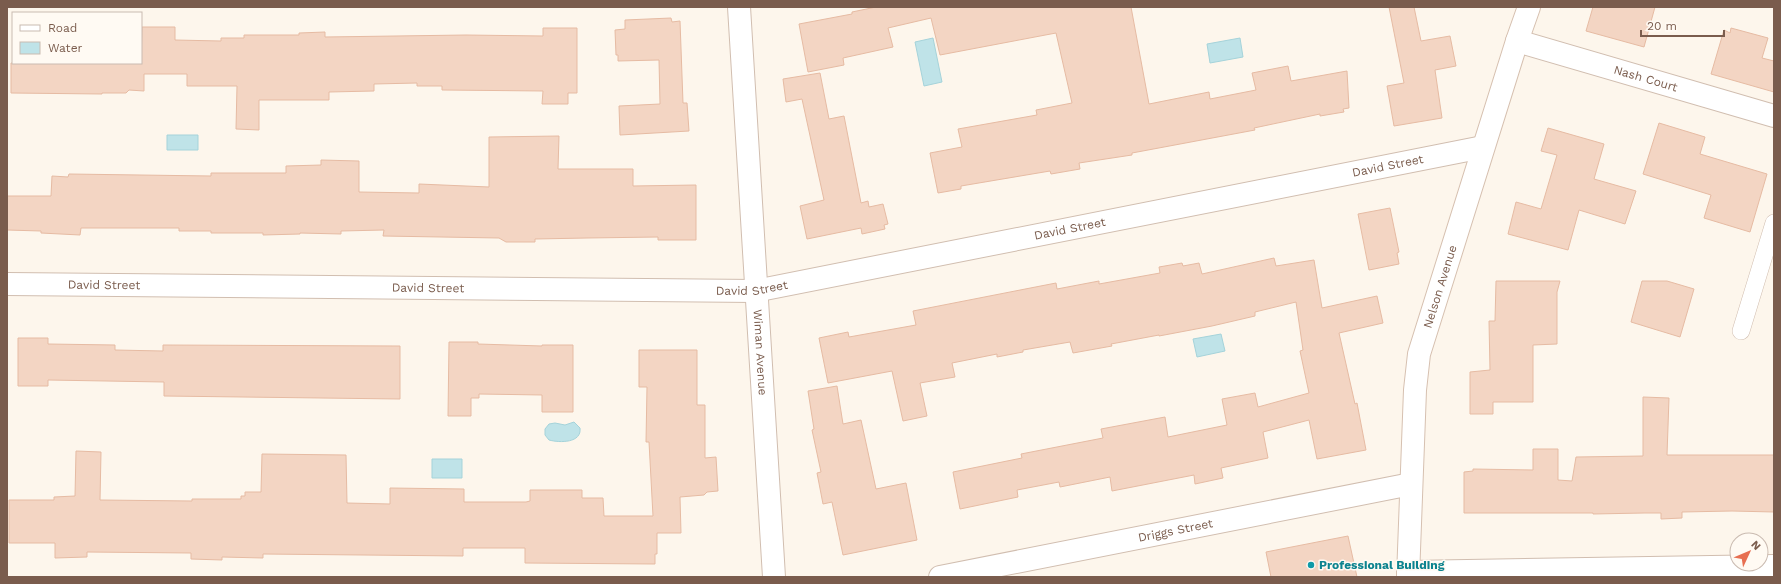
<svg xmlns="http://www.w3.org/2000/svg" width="1781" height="584" font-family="'Work Sans',sans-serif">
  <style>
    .water { fill: #bfe3e8; stroke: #a5d3da }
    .building { fill: #f3d5c3; stroke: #e6bba3 }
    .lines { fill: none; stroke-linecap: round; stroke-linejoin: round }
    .lane-casing { stroke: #d1beb0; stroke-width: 18 }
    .street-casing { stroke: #d1beb0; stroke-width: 24 }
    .secondary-casing { stroke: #d6c0b0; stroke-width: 24 }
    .lane { stroke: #fff; stroke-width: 17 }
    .street { stroke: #fff; stroke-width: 22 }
    .secondary { stroke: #fff; stroke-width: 22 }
    .culture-dot { fill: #0f9aa8; stroke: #fffaf3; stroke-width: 1.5 }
    .labels { text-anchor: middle; stroke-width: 3; stroke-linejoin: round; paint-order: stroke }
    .street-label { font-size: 12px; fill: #7a5c4d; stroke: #fffaf3 }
    .culture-label { font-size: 12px; font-weight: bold; fill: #0d838f; stroke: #fffaf3; text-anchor: start }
  </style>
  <rect width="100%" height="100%" fill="#fdf6ec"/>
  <path class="water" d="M933,38L942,82L924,86L915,42Z
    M1240,38L1243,57L1210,63L1207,44Z
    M167,135H198V150H167Z
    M1221,334L1225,351L1197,357L1193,339Z
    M574,422L580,428C582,443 560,443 549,440L545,435V429L549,424L555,423L565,425Z
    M432,459H462V478H432Z"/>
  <path class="building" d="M876,7H1131L1149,104L1209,92L1210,99L1256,90L1252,73L1288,66L1291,81L1347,71L1349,108L1343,109L1344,112L1320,116V114L1254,128L1255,130L1132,153V155L1079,163L1080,169L1051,174L1050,171L961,186V189L938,193L930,153L962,147L958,129L1037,115L1036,110L1072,103L1056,33L940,55L931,18L888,28L893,47L843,58L844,65L808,72L799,24L852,14V12Z
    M1389,7H1414L1421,41L1450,36L1456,66L1435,70L1442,118L1394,126L1387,86L1404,83Z
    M1593,7H1655L1644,47L1586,31Z
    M671,18L672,22L680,21L683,103H687L689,131L620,135L619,106L660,104L659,60L618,61V55H616L615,30L625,29V20Z
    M142,27H175V40L221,41V38H244V35H299V33L325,32V37L466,35L543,36V28H577V93H568V104H542L543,91L442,90V86H417V83L374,84V91L329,92V100H259V130L236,129L237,86H187V74H144V91L129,90L126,93H102V94L11,93V63H141Z
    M1731,28L1768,38L1762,58L1774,61V92L1711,74L1724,30L1730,33Z
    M820,73L829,119L844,116L861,203L868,201L869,207L883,204L888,224L884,225L885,229L862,234L861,228L807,239L800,206L824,200L802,99L786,102L783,79Z
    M1659,123L1705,137L1700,154L1767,174L1750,232L1704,218L1711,195L1643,174Z
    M1548,128L1604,144L1594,179L1636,191L1625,224L1579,210L1568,250L1508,234L1516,202L1541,209L1557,155L1541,151Z
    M559,136L558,169H633V186L696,185V240H658V237L587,238L535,239V242H506L499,238L383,236L384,230L341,231V234L300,233V234L263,235V233H211V231H179V228H81L80,235L41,233V231L7,230V196H51L52,176L68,177L69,174L211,176V173H286V166L321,165V160L359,161V192L419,193V184L489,187V137Z
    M1390,208L1399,252L1397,253L1399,264L1369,270L1358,214Z
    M1274,258L1276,266L1314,260L1322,308L1377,296L1383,323L1339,333L1355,404L1357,403L1366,450L1317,459L1309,420L1263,432L1268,458L1221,468L1223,478L1195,484L1194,475L1112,491L1110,477L1060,487L1059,482L1017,490L1018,497L960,509L953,472L1022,458L1021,454L1103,438L1101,429L1165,417L1168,437L1227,425L1222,399L1255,393L1258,407L1309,393L1300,351L1303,350L1296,302L1255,312V316L1212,326L1159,336V335L1111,344L1112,346L1073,353L1070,342L1023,350V352L997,357V354L952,363L955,377L920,383L927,416L903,421L892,371L828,383L819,338L848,332L849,337L916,325L913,311L1056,283L1057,289L1099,281V284L1160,273L1159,267L1182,263L1183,266L1199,263L1202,274Z
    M1496,281H1560L1557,292V344L1533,345V402H1493V414H1470V372L1490,370L1489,321H1495Z
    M1642,281H1667L1694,289L1680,337L1631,322Z
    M18,338H48V344L115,345V350L163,351V345L400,346V399L164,396V382L48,380V386H18Z
    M449,342H478V344L542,346V345H573V412H542V395L479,394V398H471V416H448Z
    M639,350H697V405H705V458L716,457L718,491L707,492L704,495L680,497L681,533H657V554H655V564L525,563V548H463V556L263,554V558L222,557V560L191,559V553L87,552V557L55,558V543H9V500H54V497L75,496L76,451L101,452L100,500L192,501V499H241V496H245V492H261L262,454L346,455L347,503L390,504V488L464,489V502H526L530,501V490H582V498H603L604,516H653L649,442H646L647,387H639Z
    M837,386L843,424L861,420L876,489L906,483L917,540L843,555L832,502L823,504L817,473L821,472L812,430L814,429L808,391Z
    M1643,397L1669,398L1667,455H1774V512L1732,511L1682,512V518L1661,519V513H1644L1593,514V513H1464V472L1473,471V469L1533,470V449H1558V480L1572,481L1576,457L1643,456Z
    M1348,536L1357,577H1271L1266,552Z"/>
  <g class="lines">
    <defs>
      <path id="lane" d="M1741,331L1774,223"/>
      <g id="street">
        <path id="s1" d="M739,7L774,577"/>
        <path id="s2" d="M1517,41L1774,116"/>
        <path id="s3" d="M7,284L755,291L1483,147"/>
        <path d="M1408,572L1774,566"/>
        <path id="s4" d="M940,577L1411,484"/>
      </g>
      <g id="secondary">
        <path id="s5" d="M1408,577L1415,390L1419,354L1517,41L1529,7"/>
      </g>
    </defs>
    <use href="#lane" class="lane-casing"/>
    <use href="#street" class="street-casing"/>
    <use href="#secondary" class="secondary-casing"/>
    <use href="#lane" class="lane"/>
    <use href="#street" class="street"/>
    <use href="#secondary" class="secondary"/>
  </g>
  <circle class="culture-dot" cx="1311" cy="565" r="4"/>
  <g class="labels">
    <g class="street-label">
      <text dy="4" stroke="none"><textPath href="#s2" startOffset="134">Nash Court</textPath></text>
      <text dy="4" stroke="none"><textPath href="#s3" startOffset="1393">David Street</textPath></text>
      <text dy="4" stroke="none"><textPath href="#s3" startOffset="1069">David Street</textPath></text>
      <text dy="4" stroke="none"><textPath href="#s3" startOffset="97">David Street</textPath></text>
      <text dy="4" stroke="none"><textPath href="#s3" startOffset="745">David Street</textPath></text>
      <text dy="4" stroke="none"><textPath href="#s5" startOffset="294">Nelson Avenue</textPath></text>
      <text dy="4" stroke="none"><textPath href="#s3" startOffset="421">David Street</textPath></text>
      <text dy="4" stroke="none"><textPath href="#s1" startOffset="346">Wiman Avenue</textPath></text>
      <text dy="4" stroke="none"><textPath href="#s4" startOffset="240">Driggs Street</textPath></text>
    </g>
    <g class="culture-label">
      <text x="1319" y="569">Professional Building</text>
    </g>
  </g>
  <rect width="1781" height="584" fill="none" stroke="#7a5c4d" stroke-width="16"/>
  <rect x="12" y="12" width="130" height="52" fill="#fffaf3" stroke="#cabbb1"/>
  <rect x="20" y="25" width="20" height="6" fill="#ffffff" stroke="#cabbb1"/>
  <text x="48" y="32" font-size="12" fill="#7a5c4d">Road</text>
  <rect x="20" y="42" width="20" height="12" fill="#bfe3e8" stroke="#cabbb1"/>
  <text x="48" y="52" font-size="12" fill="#7a5c4d">Water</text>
  <g transform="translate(1749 552) rotate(46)"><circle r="19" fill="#fffaf3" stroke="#cabbb1"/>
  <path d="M0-3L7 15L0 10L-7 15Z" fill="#e76f51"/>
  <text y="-6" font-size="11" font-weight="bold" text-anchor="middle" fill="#7a5c4d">N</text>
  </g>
  <path d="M1641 30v6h83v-6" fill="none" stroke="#7a5c4d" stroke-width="2"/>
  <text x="1647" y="30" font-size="12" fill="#7a5c4d" stroke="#fffaf3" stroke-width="3" paint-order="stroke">20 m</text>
</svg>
